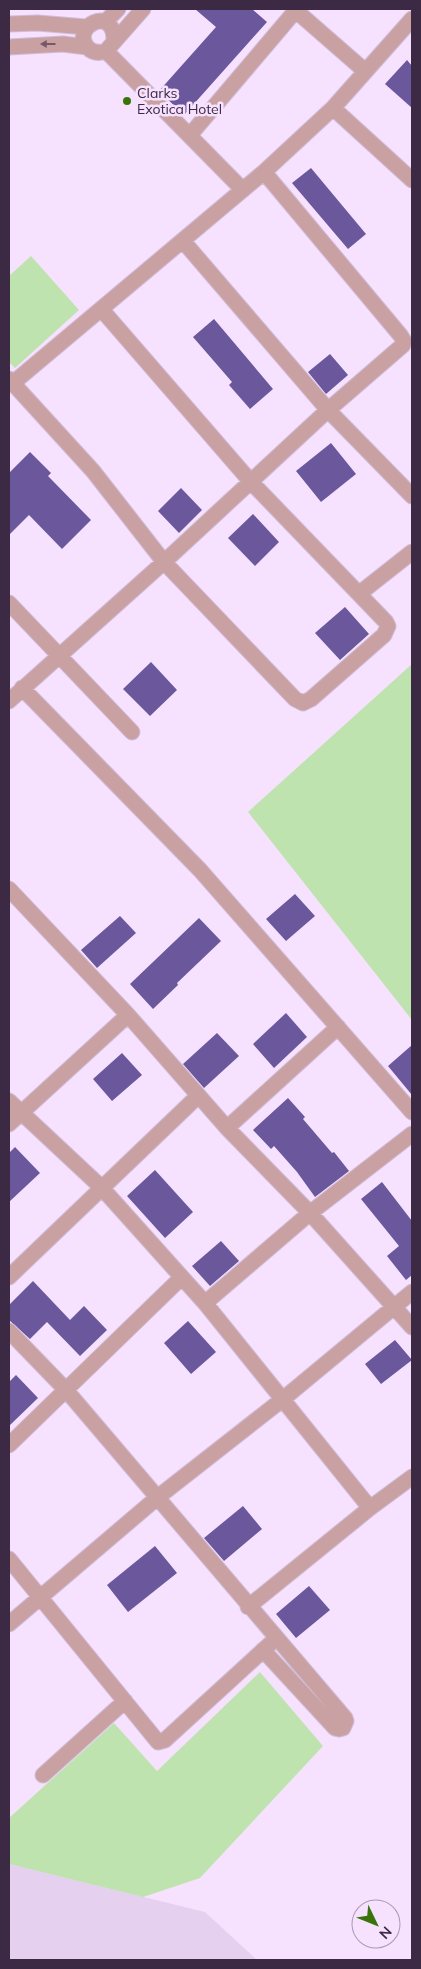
<svg xmlns="http://www.w3.org/2000/svg" width="421" height="1969" font-family="Mulish,sans-serif">
  <style>
    .built { fill: #e6d0ef }
    .green { fill: #bfe3af }
    .building { fill: #6b579c }
    .lines { fill: none; stroke-linecap: round; stroke-linejoin: round }
    .minor-casing { stroke: #d1bdd9; stroke-width: 17 }
    .minor { stroke: #caa1a3; stroke-width: 15 }
    .oneway { fill: #75596a }
    .poi-dot { fill: #387409; stroke: #f6e2fe; stroke-width: 2 }
    .labels { text-anchor: middle; stroke-width: 5; stroke-linejoin: round; paint-order: stroke }
    .poi-label { font-size: 14px; fill: #3c2944; stroke: #f6e2fe; text-anchor: start }
  </style>
  <rect width="100%" height="100%" fill="#f6e2fe"/>
  <path class="built" d="M9,1864L205,1912L257,1960H9Z"/>
  <path class="green" d="M31,256L79,310L15,368L9,362V276Z
    M412,664V1020L248,812Z
    M260,1672L323,1746L200,1878L143,1897L9,1864V1818L114,1723L157,1771Z"/>
  <path class="building" d="M195,9H252L267,22L184,115L159,91L216,27Z
    M407,60L412,66V108L385,84Z
    M311,168L366,234L348,249L292,183Z
    M214,319L273,389L250,409L229,385L232,382L193,337Z
    M330,354L348,375L326,394L308,372Z
    M331,443L356,474L321,502L296,471Z
    M30,452L51,473L48,476L91,520L62,549L29,515L9,535V473Z
    M181,488L202,510L179,533L158,511Z
    M253,514L279,542L255,566L228,538Z
    M345,607L369,634L340,660L315,633Z
    M151,662L177,690L150,716L123,689Z
    M295,894L315,916L286,941L266,919Z
    M120,916L136,933L97,968L81,950Z
    M199,918L221,941L177,983L178,985L153,1009L130,984Z
    M286,1013L307,1037L274,1068L253,1044Z
    M217,1033L239,1056L204,1088L183,1064Z
    M412,1045V1095L388,1066Z
    M122,1053L142,1075L112,1101L93,1079Z
    M288,1098L305,1117L303,1119L332,1153L334,1152L349,1171L315,1197L297,1172L274,1146L271,1149L253,1130Z
    M15,1147L40,1173L9,1202V1153Z
    M155,1170L193,1212L165,1238L127,1196Z
    M382,1182L412,1221V1275L406,1280L387,1256L399,1246L361,1199Z
    M221,1241L239,1261L210,1286L192,1266Z
    M33,1281L70,1320L84,1306L107,1330L80,1356L47,1322L30,1339L9,1320V1305Z
    M188,1321L216,1352L191,1374L164,1343Z
    M395,1340L412,1360L381,1384L365,1364Z
    M16,1375L38,1398L9,1426V1382Z
    M243,1506L262,1529L224,1561L204,1538Z
    M155,1546L177,1573L128,1612L107,1585Z
    M309,1586L330,1610L296,1638L276,1614Z"/>
  <g class="lines">
    <defs>
      <path id="minor" d="M294,9L365,71
        M105,22L118,9
        M9,24L38,23L86,27
        M114,40C114,4 69,27 88,48C93,53 100,53 106,51L143,9
        M9,47L63,44L87,47
        M106,51L243,190
        M333,108L412,180
        M190,135L297,9
        M183,241L328,410L412,496
        M9,379L93,471L164,562L295,699L303,703L311,699L384,635L388,626L386,622L251,482L102,310
        M13,383L264,172L333,108L412,19
        M360,593L412,552
        M9,603L132,732
        M22,688L200,870L412,1112
        M9,701L164,562L328,410L403,345L404,341L401,336L264,172
        M9,889L128,1015L227,1128L310,1213L412,1327
        M9,1101L101,1187L205,1303L370,1508
        M9,1124L128,1015
        M227,1128L338,1027
        M9,1277L198,1096
        M205,1303L310,1213L412,1134
        M9,1331L66,1390L345,1718L346,1721L343,1728L339,1729L335,1728L263,1650
        M9,1445L181,1278
        M9,1559L158,1742L165,1740L270,1644
        M248,1607L370,1508L412,1477
        M9,1624L158,1497L283,1399L412,1292
        M43,1775L125,1701"/>
    </defs>
    <use href="#minor" class="minor-casing"/>
    <use href="#minor" class="minor"/>
  </g>
  <defs><path id="oneway-solid" d="M-6-.8H1V-3.2L6.5 0L1 3.2V.8H-6Z" transform="scale(1.25)"/></defs>
  <use class="oneway" href="#oneway-solid" transform="translate(48 44) rotate(180)"/>
  <circle class="poi-dot" cx="127" cy="101" r="5"/>
  <g class="labels">
    <g class="poi-label">
      <text x="137" y="98">Clarks<tspan x="137" dy="16">Exotica Hotel</tspan></text>
    </g>
  </g>
  <rect width="421" height="1969" fill="none" stroke="#3c2944" stroke-width="20"/>
  <g transform="translate(376 1924) rotate(133)"><circle r="24" fill="#f6e2fe" stroke="#ac98b4"/>
  <path d="M0-4L9 19L0 12L-9 19Z" fill="#387409"/>
  <text y="-8" font-size="14" font-weight="bold" text-anchor="middle" fill="#3c2944">N</text>
  </g>
</svg>
